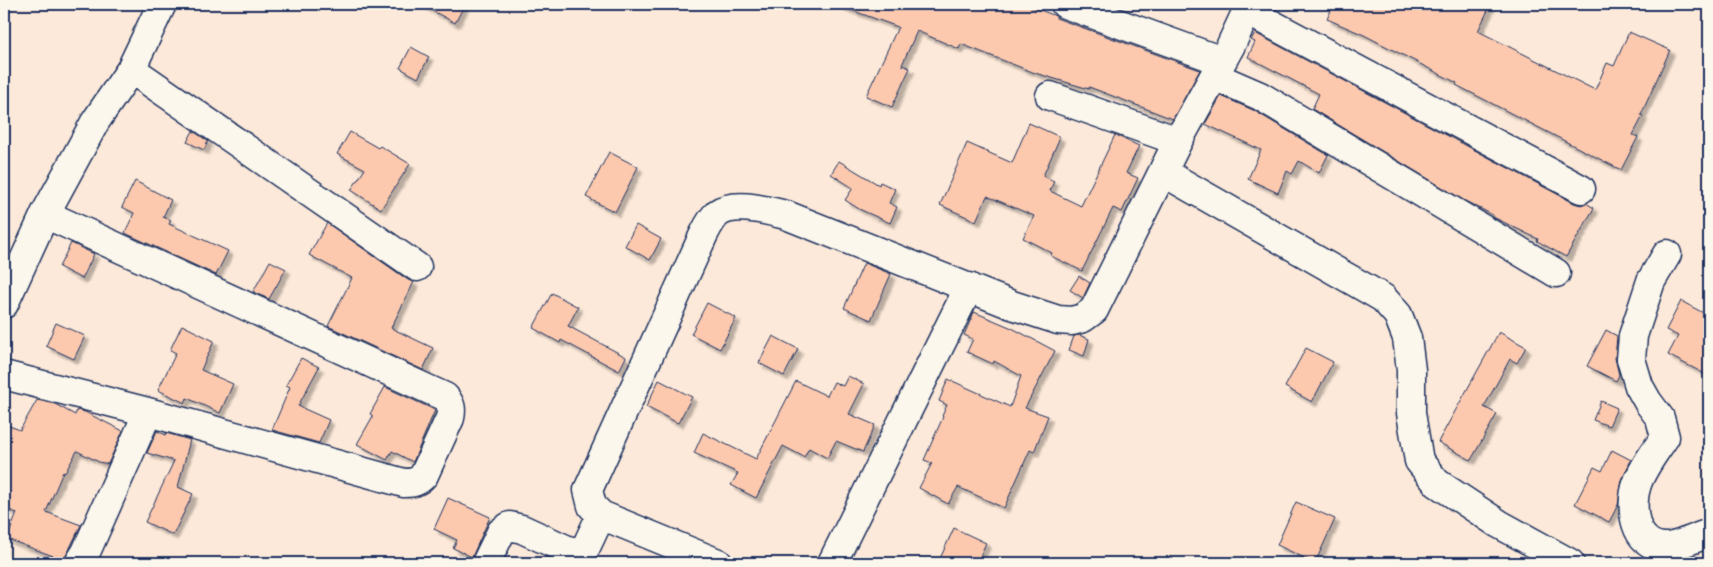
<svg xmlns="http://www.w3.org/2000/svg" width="1713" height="567" font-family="Itim,sans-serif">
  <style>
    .building { fill: #fdc9ae; stroke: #1b2f5e; filter: url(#shadow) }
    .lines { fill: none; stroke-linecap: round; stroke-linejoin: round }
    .minor-casing { stroke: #1b2f5e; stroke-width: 31 }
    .minor { stroke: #fbf7ec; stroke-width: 28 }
  </style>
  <defs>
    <filter id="shadow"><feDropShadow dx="4.5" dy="4.5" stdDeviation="1" flood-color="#0004"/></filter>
  </defs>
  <rect width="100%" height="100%" fill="#fce9d9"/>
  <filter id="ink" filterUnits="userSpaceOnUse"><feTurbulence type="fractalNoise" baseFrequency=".02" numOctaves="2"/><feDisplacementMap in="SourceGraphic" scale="10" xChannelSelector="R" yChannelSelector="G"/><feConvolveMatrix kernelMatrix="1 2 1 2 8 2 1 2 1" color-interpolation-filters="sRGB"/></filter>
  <g filter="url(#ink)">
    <path class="building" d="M420,4H465L455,23Z
      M841,4H1024L1056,16V18L1200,70L1173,119L1089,87V89L1035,73L961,44L959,49L917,31L902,65L910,68L892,107L866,96L898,27L840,6Z
      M1334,4H1491L1478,31L1595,90L1607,63L1614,66L1629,32L1670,50L1641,115L1643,116L1633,135L1638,137L1621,170L1456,85L1457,83L1364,35L1327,19Z
      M1255,33L1574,203L1581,205L1586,203L1594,208L1566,257L1537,241L1538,239L1493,217V215L1465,201L1312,109L1319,94L1248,57L1255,42L1251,40Z
      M411,47L429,57L418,78L400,68Z
      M1221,96L1253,110L1328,155L1319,173L1299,161L1292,174L1287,171L1278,193L1248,179L1261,150L1205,124Z
      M1029,123L1060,137L1043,176L1054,181L1050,191L1081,206L1115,135L1139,146L1126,173L1138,178L1122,212L1113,208L1082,271L1051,256L1052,253L1023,238L1034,216L987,196L976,221L940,205L967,143L1012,163Z
      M193,131L208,141L204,150L187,142Z
      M350,132L378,148L380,146L410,164L381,209L351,190L365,169L337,154Z
      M609,152L638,167L615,212L586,197Z
      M839,161L879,185L880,182L895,189L889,203L897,207L890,223L859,209L845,200L853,188L831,174Z
      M135,181L171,200L163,217L171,220L169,224L228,251L216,275L125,233L134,213L122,207Z
      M327,223L408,280L414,282L391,328L433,348L423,370L328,326L352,278L309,255Z
      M636,225L661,239L650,260L625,246Z
      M71,243L94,254L82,279L59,267Z
      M270,261L286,269L269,299L253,292Z
      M864,263L891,274L871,320L844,308Z
      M1079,276L1090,283L1083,298L1070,290Z
      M552,293L578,307L568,326L626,357L619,371L561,340L560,343L533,328Z
      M1681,301L1709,316V376L1668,355L1678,336L1666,330Z
      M707,303L736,318L720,349L691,334Z
      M974,312L1012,328L1055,351L1025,408L1048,416L1034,452L1030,450L1004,508L958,487L948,504L919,488L932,463L924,460L943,417L942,416L947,405L939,401L948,379L1010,407L1021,376L994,361L993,364L967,352L973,339L964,335Z
      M56,323L85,336L74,359L46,346Z
      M182,325L214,341L201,370L233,384L220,413L187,398L185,403L158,390L176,353L170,350Z
      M1606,330L1617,336L1615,358L1619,375L1616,381L1587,366Z
      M1499,332L1526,347L1517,363L1510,359L1484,407L1497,414L1471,460L1438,442Z
      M1079,335L1089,339L1084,356L1069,350L1074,336Z
      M773,336L798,349L784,376L759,363Z
      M1306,348L1333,362L1312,402L1285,387Z
      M301,358L319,367L298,406L329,420L319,443L272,430L290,387L286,385Z
      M848,376L864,384L849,414L875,425L863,452L836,441L827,458L809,448L804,457L783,446L756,498L731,485L738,473L694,453L703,433L756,459L796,381L827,396L834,382L843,386Z
      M659,380L692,397L678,423L646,407Z
      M385,387L435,410L413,462L392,451L387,460L357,444L373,416L370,414Z
      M37,400L55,404L75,415L77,410L85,412L123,431L108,464L99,462L77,451L65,473L63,472L46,512L81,525L64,560L7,539L17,513L4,508V424L20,430Z
      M1601,401L1617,408L1609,426L1593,420Z
      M157,431L166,435V433L190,440L178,487L193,494L173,535L145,522L174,461L147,453Z
      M1612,450L1631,460L1622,480L1618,505L1609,522L1575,504L1594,467L1602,471Z
      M448,498L490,517L472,557L453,548L457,540L434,529Z
      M1296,502L1335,519L1315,563L1277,545Z
      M954,528L986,543L977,563H938Z"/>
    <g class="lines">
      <defs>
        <path id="minor" d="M1065,4L1222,61
          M1247,11L1581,189
          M131,69L417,267
          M1214,76L1260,96L1556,273
          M1050,96L1178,141
          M1163,172L1383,298L1398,315L1407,338L1411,370V413L1419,461L1437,483L1499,524L1570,563
          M1667,254L1651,281L1633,336L1631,359L1639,386L1648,402L1660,418L1665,437C1655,452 1643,467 1637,484C1629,507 1634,547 1665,547C1677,547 1697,537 1709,533
          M4,304L45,214L95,122L131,69L162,4
          M4,375L148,412L404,483C413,483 418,482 424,475L450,418C452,409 451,404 445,397L45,214
          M79,563L86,552L148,412
          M486,563L501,532L510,526L522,529L570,551H578L586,547L601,515
          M718,563L601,515L592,506L588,490L703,236C707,228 711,219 718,213C735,201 768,211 786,215L1012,305L1058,320L1072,321L1083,318L1094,310L1178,141L1230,47L1250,4
          M832,563L969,287"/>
      </defs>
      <use href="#minor" class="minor-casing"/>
      <use href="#minor" class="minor"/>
    </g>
  </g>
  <rect width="1713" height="567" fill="none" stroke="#fbf7ec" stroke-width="20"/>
  <rect x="10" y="10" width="1693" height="547" fill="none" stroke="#1b2f5e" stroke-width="2" filter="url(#ink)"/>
</svg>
